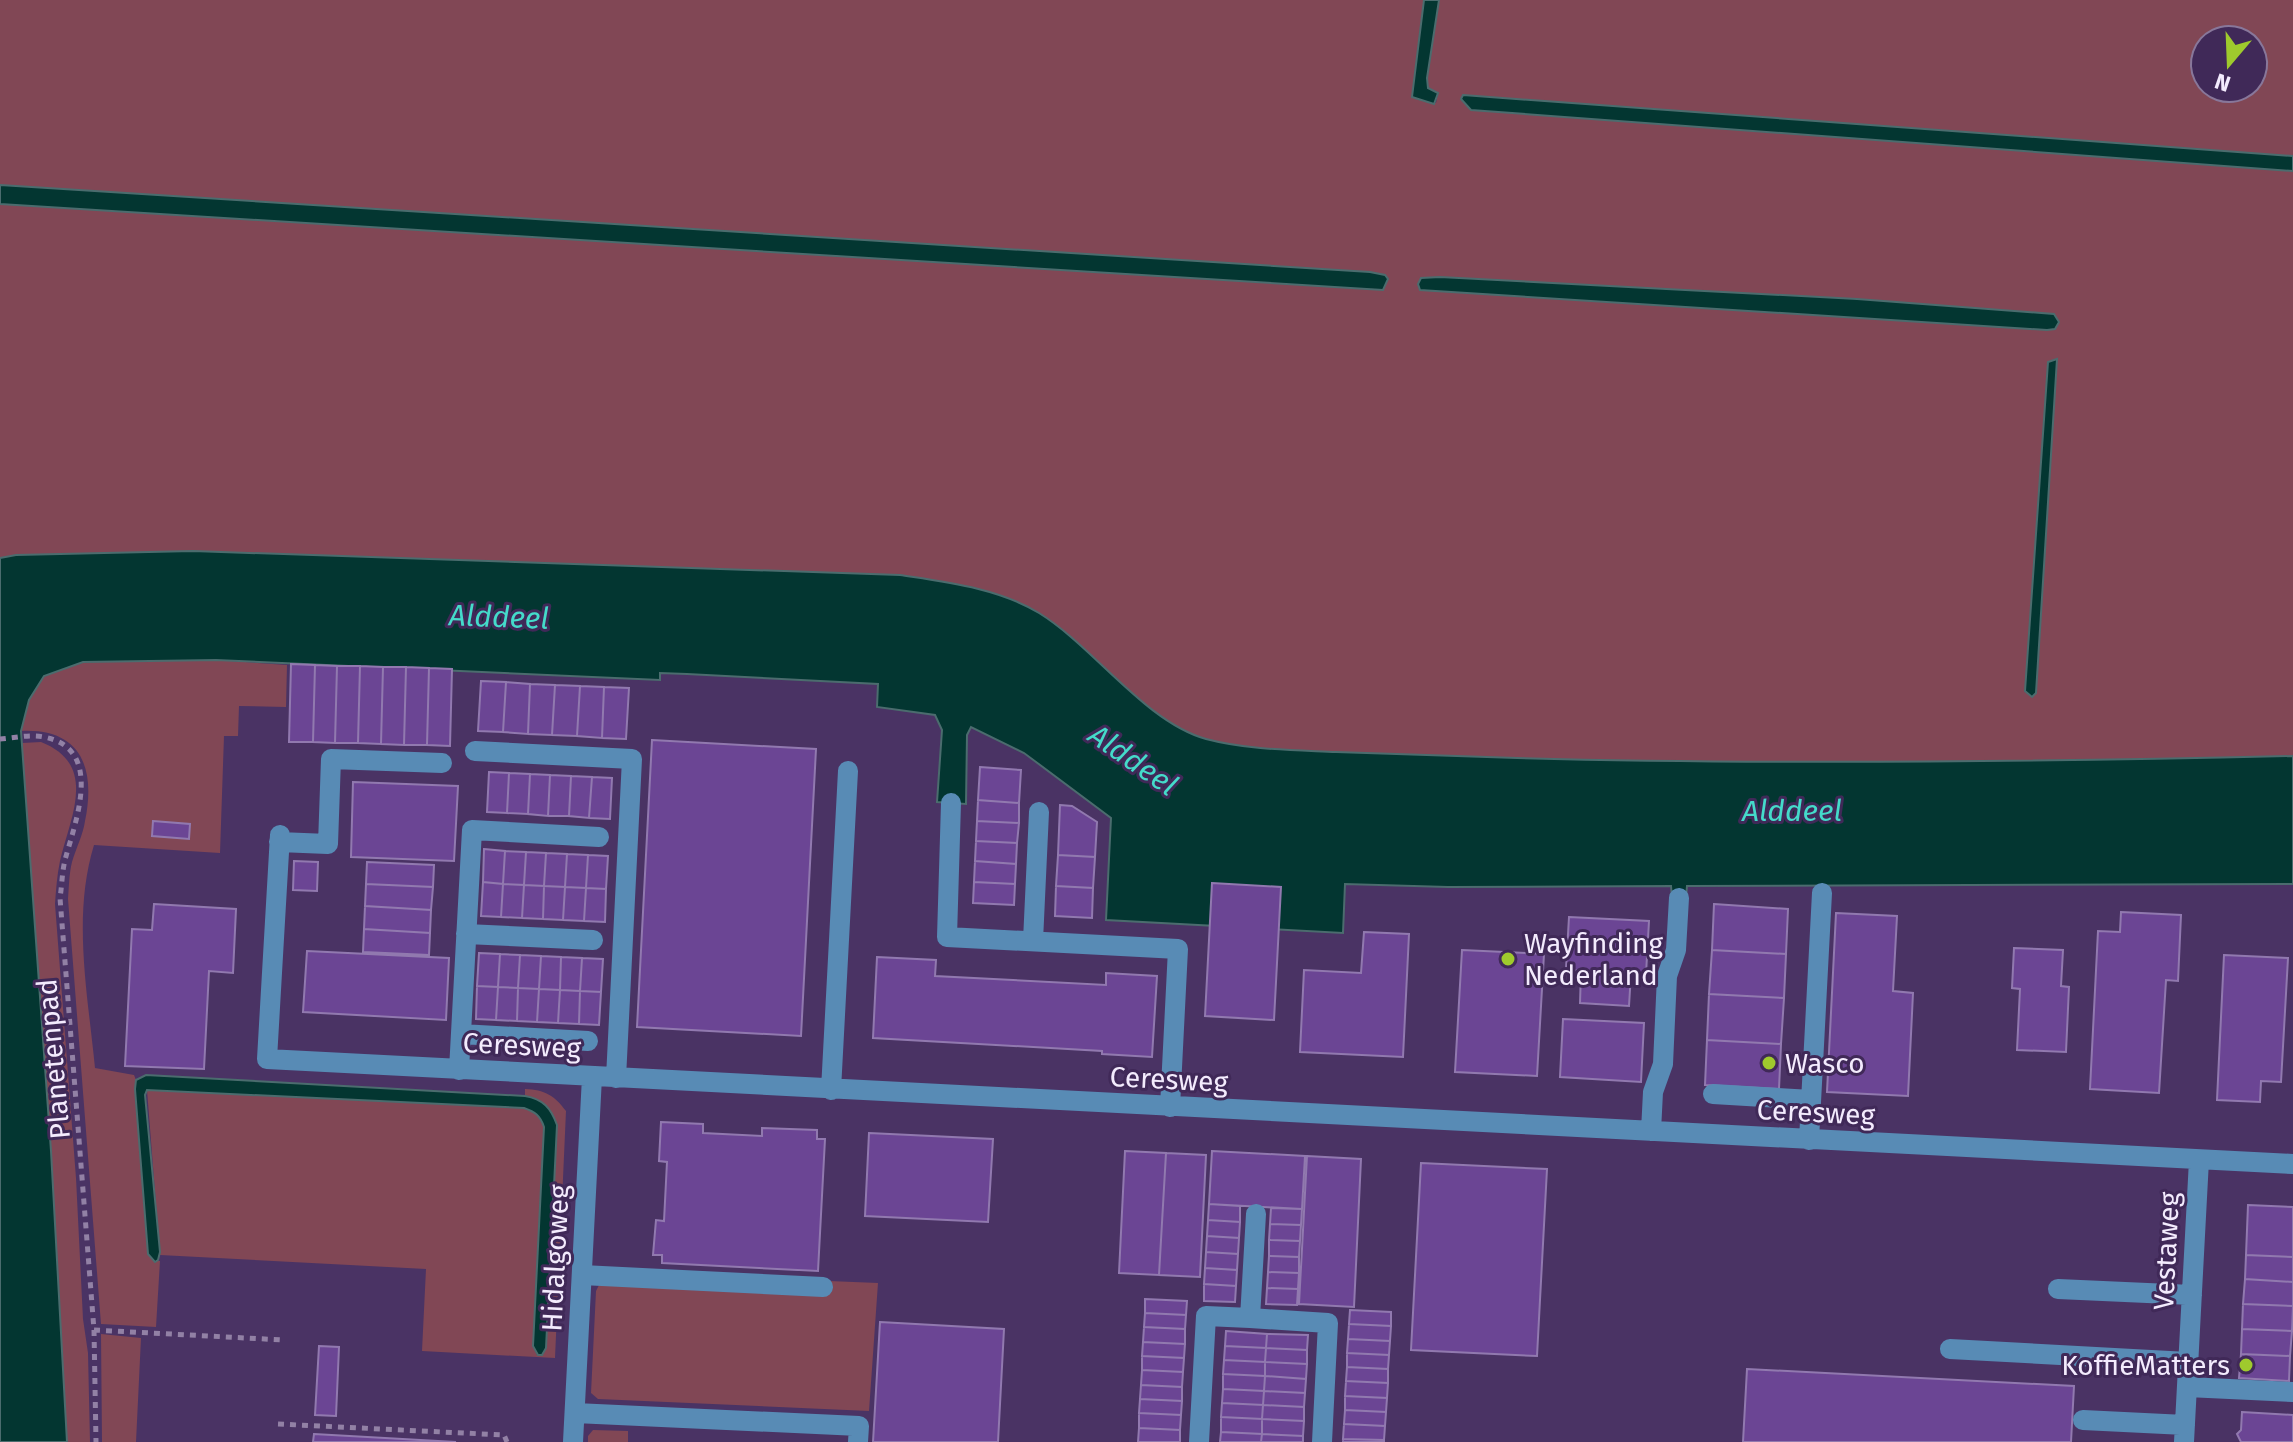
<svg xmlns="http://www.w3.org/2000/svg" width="2293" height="1442" font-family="'Fira Sans',sans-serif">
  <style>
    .green { fill: #814755; fill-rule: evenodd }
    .water { fill: #033631; stroke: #4b6c6e; stroke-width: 2 }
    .building { fill: #6b4594; stroke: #9179af; stroke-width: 2 }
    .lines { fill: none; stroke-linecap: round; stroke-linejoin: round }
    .path { stroke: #9281a5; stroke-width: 5; stroke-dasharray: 6 6; stroke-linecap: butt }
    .minor { stroke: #588bb5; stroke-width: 20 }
    .poi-dot { fill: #9fca2d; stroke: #402958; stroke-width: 3 }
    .labels { text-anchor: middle; stroke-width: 6; stroke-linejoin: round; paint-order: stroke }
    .poi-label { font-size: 28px; fill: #f3ebfd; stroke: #402958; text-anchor: start }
    .street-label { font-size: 28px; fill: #f3ebfd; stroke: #402958 }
    .water-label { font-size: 30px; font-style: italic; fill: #44dbca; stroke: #402958 }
  </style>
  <rect width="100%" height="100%" fill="#4a3364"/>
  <path class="green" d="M0,0H1424L1412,97L1436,103L1438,93L1428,87L1427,78L1439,0H2293V156L1463,95L1461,99L1471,110L2293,171V756C2034,762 1776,765 1517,758C1456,756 1396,754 1336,752C1292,750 1248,750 1206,739C1145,723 1094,647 1039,613C998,588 946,582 900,575L193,551L16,555L0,558V204L1383,290L1388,279L1385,275L1370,272L0,185ZM2205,40H2253V88H2205ZM1440,277L1857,299L2054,314L2055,329L1420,290L1421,278Z
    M216,660L287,665L286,707L239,706L238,736H224L220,853L94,845C72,917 88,995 95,1068L134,1075L136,1080L148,1254L155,1261H160L156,1327L101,1324L68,899C69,887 69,874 72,862C76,848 83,835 85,821C96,768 81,728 21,731C21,715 31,686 45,676C79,652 174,660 216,660Z
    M41,742C99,765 70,817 60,861C57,875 56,890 55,904L76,1178L83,1319L88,1353L90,1442H67L51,1151L22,743Z
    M525,1089C545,1090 554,1095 566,1111L555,1358L422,1351L426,1269L160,1255L147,1090L524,1108C535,1112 540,1115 544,1127L533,1346L537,1355H542L546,1348L557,1125C551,1108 543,1099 525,1096Z
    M829,1281L878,1283L869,1411L598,1399L591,1393L596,1291L599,1285Z
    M101,1334L141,1338L136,1442H102Z
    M593,1430L628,1431V1442H588V1436Z"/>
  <path class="water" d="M1424,0H1439L1427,78L1428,88L1438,93L1434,104L1412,97Z
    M1463,95L2293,156V171L1471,110L1461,99Z
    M0,185L1370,272L1385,275L1388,279L1383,290L0,204Z
    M1440,277L1857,299L2054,314L2059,322L2055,329L2047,330L1420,290L1418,284L1421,278Z
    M2057,359L2036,693L2032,697L2025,691L2048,362Z
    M193,551L900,575C946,582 998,588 1039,613C1094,647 1145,722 1206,739C1248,750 1292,750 1336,752C1396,754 1456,756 1517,758C1776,765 2034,762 2293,756V884L1687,886L1686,898H1672L1671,886L1448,887L1345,884L1343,933L1106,920L1111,818L1024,753L971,727L967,735L966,804L937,802L942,730L935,715L877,707L878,684L687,674L660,673V680L216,660L83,662L44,676L29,700L21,731L51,1151L67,1442H0V558L16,555Z
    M146,1075L525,1096C543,1099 551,1108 557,1125L546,1348L542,1355H538L533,1346L544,1127C540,1115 535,1112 524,1108L147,1090L145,1095L160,1252L158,1260L155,1262L148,1254L135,1089L136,1080Z"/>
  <path class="building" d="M291,664L315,665L313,742H289Z
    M315,665L337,666L335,743L313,742Z
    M337,666H360L358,743H335Z
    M360,666L383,667L381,744L358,743Z
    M383,667H406L404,745L381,744Z
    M406,667L429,668L427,745H404Z
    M429,668L452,669L450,746L427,745Z
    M481,681L506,682L503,732L478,731Z
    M506,682L530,684L528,734L503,732Z
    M530,684L555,685L552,735L528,734Z
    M555,685L580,686L577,736L552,735Z
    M580,686L604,687L602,738L577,736Z
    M604,687L629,688L626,739L602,738Z
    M652,740L816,749L801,1036L637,1027Z
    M980,767L1021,770L1019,803L978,800Z
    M489,772L509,773L507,813L487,812Z
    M509,773L530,774L528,814L507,813Z
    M530,774L550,775L548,816L528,814Z
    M550,775L571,776L569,816H548Z
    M571,776L592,777L589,818L569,816Z
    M592,777L612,778L610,819L589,818Z
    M353,782L458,786L454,861L351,857Z
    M978,800L1019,803V823L977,821Z
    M1060,805L1072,806L1097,822L1095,857L1058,855Z
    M153,821L190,824L189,839L152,836Z
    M977,821L1019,823L1017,843L976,841Z
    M976,841L1017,843L1016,864L975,861Z
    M484,849L505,851L503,884L483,882Z
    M505,851L526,852L524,885L503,884Z
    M526,852L546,853L544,886L524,885Z
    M546,853L567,854L565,887L544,886Z
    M567,854L588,855L586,888L565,887Z
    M588,855L608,856L606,889L586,888Z
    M1058,855L1095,857L1093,888L1056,886Z
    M294,861L318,862L317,891L293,890Z
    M975,861L1016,864L1015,884L974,882Z
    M367,862L434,865L433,887L366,884Z
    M483,882L503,884L501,917L481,916Z
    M974,882L1015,884L1014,905L973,903Z
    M1212,883L1281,887L1274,1020L1205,1016Z
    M366,884L433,887L431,910L365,906Z
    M503,884L524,885L522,918L501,917Z
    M524,885L544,886L543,919L522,918Z
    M544,886L565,887L563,920L543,919Z
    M1056,886L1093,888L1092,918L1055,916Z
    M565,887L586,888L584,921L563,920Z
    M586,888L606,889L605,922L584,921Z
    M154,904L236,909L233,973L209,971L204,1069L125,1066L132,929L152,930Z
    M1714,904L1788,909L1786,954L1712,950Z
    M365,906L431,910L430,933L364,929Z
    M2121,912L2181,915L2178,981L2166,980L2159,1093L2090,1089L2098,931L2120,932Z
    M1836,913L1897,916L1893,991L1913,993L1908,1096L1827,1092Z
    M1569,917L1649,921L1646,974L1631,973L1629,1006L1580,1003L1581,971L1566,969Z
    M364,929L430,933L429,955L363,952Z
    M1364,932L1409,934L1403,1057L1300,1052L1304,970L1361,973Z
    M2014,948L2063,950L2061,986L2069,987L2066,1052L2017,1050L2020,989L2012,988Z
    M1462,950L1544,954L1537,1076L1455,1072Z
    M1712,950L1786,954L1784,998L1709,994Z
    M307,951L449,958L446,1020L303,1012Z
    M479,953L500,954L498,987L477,986Z
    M500,954L520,955L518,988L498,987Z
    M520,955L541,956L539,989L518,988Z
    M2224,955L2288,958L2281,1082L2261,1081L2260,1102L2217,1100Z
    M541,956L561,957L560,990L539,989Z
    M561,957L582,958L580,991L560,990Z
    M877,957L936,960L935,976L1106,985V973L1157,976L1152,1057L1102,1054V1051L873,1038Z
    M582,958L603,959L601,992L580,991Z
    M477,986L498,987L496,1020L476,1019Z
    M498,987L518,988L517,1021L496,1020Z
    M518,988L539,989L537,1022L517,1021Z
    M539,989L560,990L558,1023L537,1022Z
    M560,990L580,991L579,1024L558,1023Z
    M580,991L601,992L599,1025L579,1024Z
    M1709,994L1784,998L1781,1044L1707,1040Z
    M1563,1019L1644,1023L1641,1082L1560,1077Z
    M1707,1040L1781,1044L1779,1089L1705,1085Z
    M661,1122L703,1124V1133L762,1136V1128L817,1130V1139H825L818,1271L662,1263V1255H653L656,1220L664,1221L667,1162L659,1161Z
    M869,1133L993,1139L988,1222L865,1216Z
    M1125,1151L1166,1153L1159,1275L1119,1273Z
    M1212,1151L1305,1156L1302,1209L1209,1204Z
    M1166,1153L1206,1155L1200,1277L1159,1275Z
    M1307,1156L1361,1159L1354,1307L1299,1304Z
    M1421,1163L1547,1169L1537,1356L1411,1350Z
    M1209,1204L1240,1206V1222L1208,1220Z
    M2248,1205L2293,1207V1257L2246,1255Z
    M1271,1208L1302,1209L1301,1225L1270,1224Z
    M1208,1220L1240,1222L1239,1238L1207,1236Z
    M1270,1224L1301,1225L1300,1241L1269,1240Z
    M1207,1236L1239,1238L1238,1254L1206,1252Z
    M1269,1240L1300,1241L1299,1257L1269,1256Z
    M1206,1252L1238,1254L1237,1270L1205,1268Z
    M2246,1255L2293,1257V1282L2245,1279Z
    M1269,1256L1299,1257V1273L1268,1272Z
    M1205,1268L1237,1270L1236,1286L1204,1284Z
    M1268,1272L1299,1273L1298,1289L1267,1288Z
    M2245,1279L2293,1282V1306L2243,1304Z
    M1204,1284L1236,1286L1235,1302L1204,1301Z
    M1267,1288L1298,1289L1297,1305L1266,1304Z
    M1145,1299L1187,1301L1186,1315L1145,1313Z
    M2243,1304L2293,1306L2292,1331L2242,1329Z
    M1350,1310L1391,1312V1326L1349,1324Z
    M1145,1313L1186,1315L1185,1329L1144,1327Z
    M880,1322L1004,1329L998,1442H873Z
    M1349,1324L1391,1326L1390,1341L1348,1339Z
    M1144,1327L1185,1329V1344L1143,1342Z
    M2242,1329L2292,1331L2290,1356L2241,1354Z
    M1226,1331L1267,1334L1266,1348L1225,1346Z
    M1267,1334L1308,1335L1307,1350L1266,1348Z
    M1348,1339L1390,1341L1389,1355L1347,1353Z
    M1143,1342L1185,1344L1184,1358L1142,1356Z
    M319,1346L339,1347L336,1416L315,1415Z
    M1225,1346L1266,1348L1265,1362L1224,1360Z
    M1266,1348L1307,1350V1364L1265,1362Z
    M1347,1353L1389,1355L1388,1369L1347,1367Z
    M2241,1354L2290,1356L2289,1381L2239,1378Z
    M1142,1356L1184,1358L1183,1372L1142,1370Z
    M1224,1360L1265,1362V1376L1223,1374Z
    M1265,1362L1307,1364L1306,1379L1265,1376Z
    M1347,1367L1388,1369V1383L1346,1381Z
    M1747,1369L2074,1386L2071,1442H1743Z
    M1142,1370L1183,1372L1182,1387L1141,1385Z
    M1223,1374L1265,1376L1264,1391L1223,1389Z
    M1265,1376L1306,1379L1305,1393L1264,1391Z
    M1346,1381L1388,1383L1387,1398L1345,1396Z
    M1141,1385L1182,1387V1401L1140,1399Z
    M1223,1389L1264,1391L1263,1405L1222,1403Z
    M1264,1391L1305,1393L1304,1407L1263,1405Z
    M1345,1396L1387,1398L1386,1412L1345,1410Z
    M1140,1399L1182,1401L1181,1415L1139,1413Z
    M1222,1403L1263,1405L1262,1419L1221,1417Z
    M1263,1405L1304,1407V1421L1262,1419Z
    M1345,1410L1386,1412L1385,1426L1344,1424Z
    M2242,1412L2293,1415V1442H2241L2237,1434L2241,1430Z
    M1139,1413L1181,1415L1180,1430L1139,1428Z
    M1221,1417L1262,1419V1434L1221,1432Z
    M1262,1419L1304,1421L1303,1436L1262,1434Z
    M1344,1424L1385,1426L1384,1440L1343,1439Z
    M1139,1428L1180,1430V1442H1138Z
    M1221,1432L1262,1434L1261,1442H1220Z
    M314,1434L456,1442H313Z
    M1262,1434L1303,1436V1442H1261Z
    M1343,1439L1384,1440V1442H1343Z"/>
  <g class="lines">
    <path class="path" d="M0,739C14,738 30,734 44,737C105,749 75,822 65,860C62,872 62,885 60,898L94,1330L96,1442
      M94,1330L284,1340
      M278,1424L504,1435L507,1442"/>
    <path class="minor" d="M475,751L632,759L616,1078
      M951,803L947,937L1178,949L1170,1107
      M280,835L267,1059L2293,1164
      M279,842L328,844L331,759L442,763
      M466,934L593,940
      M1033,941L1039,812
      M461,1034L588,1041
      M459,1070L472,830L599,837
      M831,1090L848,771
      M1713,1094L1811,1100
      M1651,1131L1653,1092L1663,1064L1667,976L1676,950L1679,898
      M1809,1140L1822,893
      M582,1275L823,1287
      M2058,1289L2192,1295
      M1250,1318L1328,1323L1322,1442
      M1950,1349L2188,1362
      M2187,1387L2293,1392
      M575,1413L859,1426L858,1442
      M2083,1420L2185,1425
      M573,1442L592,1077
      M1199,1442L1206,1316L1250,1318L1256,1214
      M2184,1442L2199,1160"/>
  </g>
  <g class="poi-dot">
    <circle cx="1508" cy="959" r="8"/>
    <circle cx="1769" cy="1063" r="8"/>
    <circle cx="2246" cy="1365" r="8"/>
  </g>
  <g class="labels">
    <g class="poi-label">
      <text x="1524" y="953">Wayfinding<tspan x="1524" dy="32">Nederland</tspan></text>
      <text x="1785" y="1073">Wasco</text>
      <text x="2230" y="1375" text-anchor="end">KoffieMatters</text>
    </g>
    <g class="street-label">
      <text transform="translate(522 1045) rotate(3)" y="10">Ceresweg</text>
      <text transform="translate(53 1059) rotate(-95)" y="10">Planetenpad</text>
      <text transform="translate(1169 1079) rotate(3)" y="10">Ceresweg</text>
      <text transform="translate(1816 1112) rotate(3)" y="10">Ceresweg</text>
      <text transform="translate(2166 1251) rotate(-87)" y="10">Vestaweg</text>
      <text transform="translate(555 1258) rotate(-87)" y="10">Hidalgoweg</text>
    </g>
    <g class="water-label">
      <text transform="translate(499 617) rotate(2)" y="10">Alddeel</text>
      <text transform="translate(1133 760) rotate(35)" y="10">Alddeel</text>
      <text x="1792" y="821">Alddeel</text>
    </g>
  </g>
  <g transform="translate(2229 64) rotate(199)"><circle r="38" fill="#402958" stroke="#88779a" stroke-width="2"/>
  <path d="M0-6L14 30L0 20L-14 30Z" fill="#9fca2d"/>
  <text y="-12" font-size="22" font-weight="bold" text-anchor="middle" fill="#f3ebfd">N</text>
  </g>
</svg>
